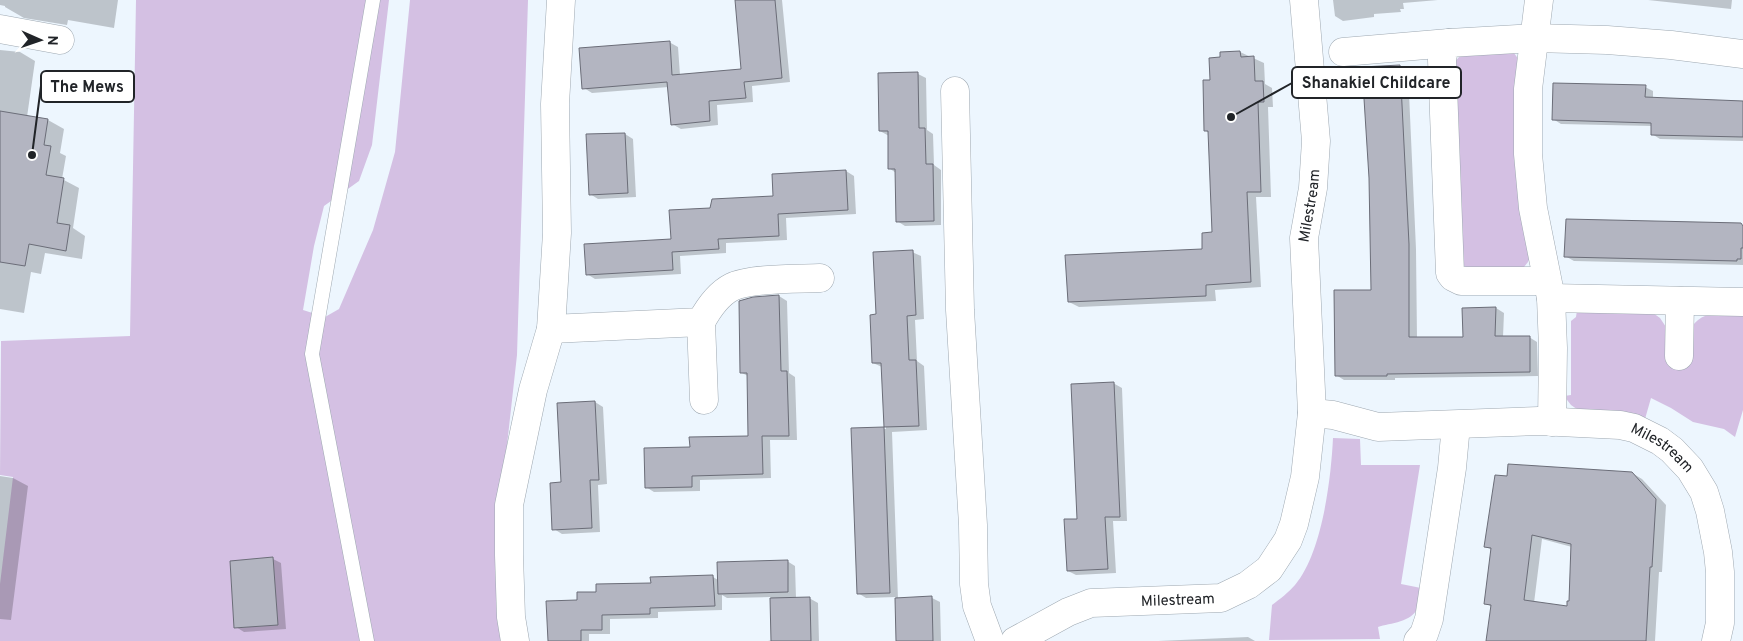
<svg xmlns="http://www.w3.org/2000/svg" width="1743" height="641" font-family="Overpass,sans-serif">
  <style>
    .green { fill: #d4c0e3 }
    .shadow { fill: #0003; fill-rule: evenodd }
    .building { fill: #b3b5c1; stroke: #6b6d78; fill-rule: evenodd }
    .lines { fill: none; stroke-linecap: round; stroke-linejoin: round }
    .service-casing { stroke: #9ea8b1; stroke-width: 15 }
    .minor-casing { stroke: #9ea8b1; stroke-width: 29 }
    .service { stroke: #fff; stroke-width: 14 }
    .minor { stroke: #fff; stroke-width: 28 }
    .labels { text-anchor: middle; stroke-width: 4; stroke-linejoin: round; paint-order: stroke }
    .street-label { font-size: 15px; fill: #212428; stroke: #fff }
    .leader { fill: none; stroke: #212428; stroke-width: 2 }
    .callout-dot { fill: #212428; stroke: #fff; stroke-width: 2 }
    .callout { fill: #fff; stroke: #212428; stroke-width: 2 }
    .callout-label { font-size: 16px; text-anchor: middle; font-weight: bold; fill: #212428 }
  </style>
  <rect width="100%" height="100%" fill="#edf6fe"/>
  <path class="green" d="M136,0H389L372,145L359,181L324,206L314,246L303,310L325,317L339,309L373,230L395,152L410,0H528L517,355L504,472L505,641H0V584L13,477L0,475L1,341L130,336Z
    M1514,53L1519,60L1530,257L1528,262L1524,267L1467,268L1463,265L1454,63L1459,57L1464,54Z
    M1577,310L1653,313L1660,318L1666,327H1692C1703,309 1725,314 1743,314V410L1735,437L1724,429L1693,422L1671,408L1651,398L1645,419L1581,412L1571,405L1564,396L1571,395V321L1576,317Z
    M1333,438L1360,439L1361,465H1420L1401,584L1421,588C1420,594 1419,602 1417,608C1413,622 1390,623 1378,627L1380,639L1269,640L1272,605C1280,599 1289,592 1295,585C1322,553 1331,480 1333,438Z"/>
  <path class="shadow" d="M0,0H118L114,28L68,20L67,25L24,18L5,7V6L0,5Z
    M737,0H782L790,82L752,86L753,102L717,105L718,125L681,129L672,124L669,87L592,93L584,88L669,42L678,47L680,75L743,70Z
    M1333,0H1438L1403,3L1404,9H1400L1401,12L1374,14V17L1343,21L1335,16Z
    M1648,0H1732L1731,9Z
    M0,50L20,52L35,61L27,117L48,120L64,129L60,153L66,156L62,179L79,188L73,228L85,236L82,259L45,253L41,274L31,272L24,313L0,309Z
    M1240,52L1264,63L1265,84L1272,88L1273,107H1268L1271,197H1256L1261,287L1215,290L1216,301L1079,307L1069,302L1204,250L1213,234L1209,133L1206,131L1211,81L1221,58Z
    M1400,66L1408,71L1416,249L1417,338H1464L1496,308L1504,313L1503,337H1529L1537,342L1538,376L1395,378V380H1344L1336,375L1372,292Z
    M918,74L926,78L927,130L933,134L934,165L941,170V225L905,226L897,221L896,173L889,168V136L880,131Z
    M1645,87L1653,91V99L1743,102V141L1660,139L1652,134V126L1561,124L1553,119Z
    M625,134L633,139L636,197L598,199L590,194Z
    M846,171L854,176L856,214L786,218L787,240L726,243V253L680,256L681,274L595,279L587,274L672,241L711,209L775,197Z
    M1741,225L1743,226V265L1574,261L1565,256Z
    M912,252L921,256L924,319L915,320L917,361L924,366L927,430L892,432L898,599L932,598L940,602L941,641H897L896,597L866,598L858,593L852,429H886L882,367L873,363L878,315Z
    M779,296L787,301L789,373L795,377L797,440H770L771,478L700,480V491L654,492L646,487L691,448L749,437L748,376L742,373Z
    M1113,383L1122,388L1127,521H1113L1116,573L1076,575L1068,571L1078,520Z
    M595,402L603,407L607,484L598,485L600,532L562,534L554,529L562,483L558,404Z
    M1632,473L1642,479L1666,505L1662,572H1659L1655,641H1487L1492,607L1485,603L1492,550L1486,547L1508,478ZM1542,539L1572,547L1570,603L1568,607L1534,603Z
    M0,476L13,478L28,486L11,620L0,619Z
    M273,559L281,563L286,629L244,632L236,627Z
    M787,561L795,566L796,598H809L818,603L819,641H768L772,640L771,597L727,598L722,595V610L658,612V618L610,619V634H589V641H549L579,601L597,593L652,584L713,577L718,580Z
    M1248,637L1255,641H1158Z"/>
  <path class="building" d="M735,0H775L782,78L744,82L746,98L709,101L710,121L671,125L667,82L582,89L579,48L670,41L672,75L741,69Z
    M1240,51L1241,57L1254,56L1255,81H1263L1264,102H1258L1261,192H1247L1251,282L1206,285V296L1068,302L1065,255L1202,249V233L1212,232L1208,131H1204L1203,80H1210L1209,58L1220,57V52Z
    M1400,65L1409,244V337H1463L1462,308L1496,307L1495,336H1530V372L1387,374V376H1335L1334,290H1371L1369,178L1362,67Z
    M918,72L919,128H925L926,164H933L934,221L896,222L895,169H888V131H879L878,73Z
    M1553,83L1646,85L1645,97L1743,101V137L1651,135V123L1552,120Z
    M0,111L48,119L44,145L51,146L46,175L64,178L57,223L70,225L66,251L29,244L25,266L0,262Z
    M625,133L628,193L589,195L586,134Z
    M846,170L848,210L778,214L779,236L718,239L719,249L672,252L673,270L586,275L584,244L671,239L669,210L710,208L712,199L773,196L772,174Z
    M1566,219L1741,223L1743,226V248H1741V259H1737V261L1564,257Z
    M913,250L916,315L907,316L909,360H916L919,426L884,427L881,363H872L870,315L876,314L873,252Z
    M779,295L781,371H787L789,436H762L763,474L692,476V487L645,488L644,448L690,447L689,437L748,436L747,373H740L739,301L753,297Z
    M1114,382L1120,517H1105L1108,569L1067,571L1064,519H1077L1071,384Z
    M595,401L599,480H590L592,528L552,530L550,483L561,482L557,403Z
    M884,427L890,593L857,594L851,428Z
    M1508,464L1632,472L1656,499L1652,567H1650L1646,641H1486L1491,605L1484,604L1491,548L1484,547L1495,475L1507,476ZM1532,535L1571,544L1569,601H1567V606L1524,600Z
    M273,557L278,625L234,628L230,561Z
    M788,560V592L718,594L717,562Z
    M713,575L715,606L650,608V614L602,615V630H581V641H548L546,601L577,600V592H596V584L651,583L650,577Z
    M932,596L933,641H896L895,598Z
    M810,597L811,641H771L770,598Z"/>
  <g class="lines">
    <defs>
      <path id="service" d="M367,641L312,354L373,0"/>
      <g id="minor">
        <path d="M1539,0L1528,89V154L1533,208L1551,298L1553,348L1552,422"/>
        <path d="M0,29L60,40"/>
        <path d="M1343,52L1449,43"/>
        <path d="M955,91L960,310L973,525L974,584L977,606L990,641"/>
        <path d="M1547,281H1461L1453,277L1450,273L1442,60L1444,48L1449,43L1534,38L1607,40L1671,45L1743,54"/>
        <path d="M1551,298L1742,302"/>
        <path d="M701,322L704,400"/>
        <path d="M551,329L701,322C708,309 718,294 732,287C750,278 798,279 820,278"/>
        <path d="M1679,356L1680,301"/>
        <path id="s1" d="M1312,413L1333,415L1378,427L1539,421L1620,425L1634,428L1660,441L1672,450L1690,469L1704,492L1710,511L1718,552L1720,572V623L1716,641"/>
        <path d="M515,641L511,617L509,555V505L533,390L551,329L557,233L555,104L561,0"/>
        <path id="s2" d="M1015,641L1068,612L1091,603L1221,598L1248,585L1269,569L1288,540L1294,524L1305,477L1312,413L1304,238L1313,188L1316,141L1304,0"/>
        <path d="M1418,641L1424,634L1429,619L1452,468L1456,425"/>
      </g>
    </defs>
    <use href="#service" class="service-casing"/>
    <use href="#minor" class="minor-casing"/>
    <use href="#service" class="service"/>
    <use href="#minor" class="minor"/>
  </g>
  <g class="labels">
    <g class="street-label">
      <text dy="5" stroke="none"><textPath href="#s2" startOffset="644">Milestream</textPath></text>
      <text dy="5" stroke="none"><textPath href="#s1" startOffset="359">Milestream</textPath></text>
      <text dy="5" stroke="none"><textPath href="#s2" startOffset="172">Milestream</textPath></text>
    </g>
  </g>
  <path class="leader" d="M1231 117L1292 83M32 155L41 86"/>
  <g class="callout-dot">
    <circle cx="1231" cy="117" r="5"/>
    <circle cx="32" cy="155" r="5"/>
  </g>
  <g class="callout">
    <rect x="1292" y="67" width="169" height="31" rx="5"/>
    <rect x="41" y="71" width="93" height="31" rx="5"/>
  </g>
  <g class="callout-label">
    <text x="1376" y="88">Shanakiel Childcare</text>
    <text x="87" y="92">The Mews</text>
  </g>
  <g transform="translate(40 40) rotate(92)" stroke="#ffffff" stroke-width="4" paint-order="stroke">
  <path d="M0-4L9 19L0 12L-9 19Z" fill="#212428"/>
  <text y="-8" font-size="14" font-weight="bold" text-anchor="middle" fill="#212428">N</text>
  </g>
</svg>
